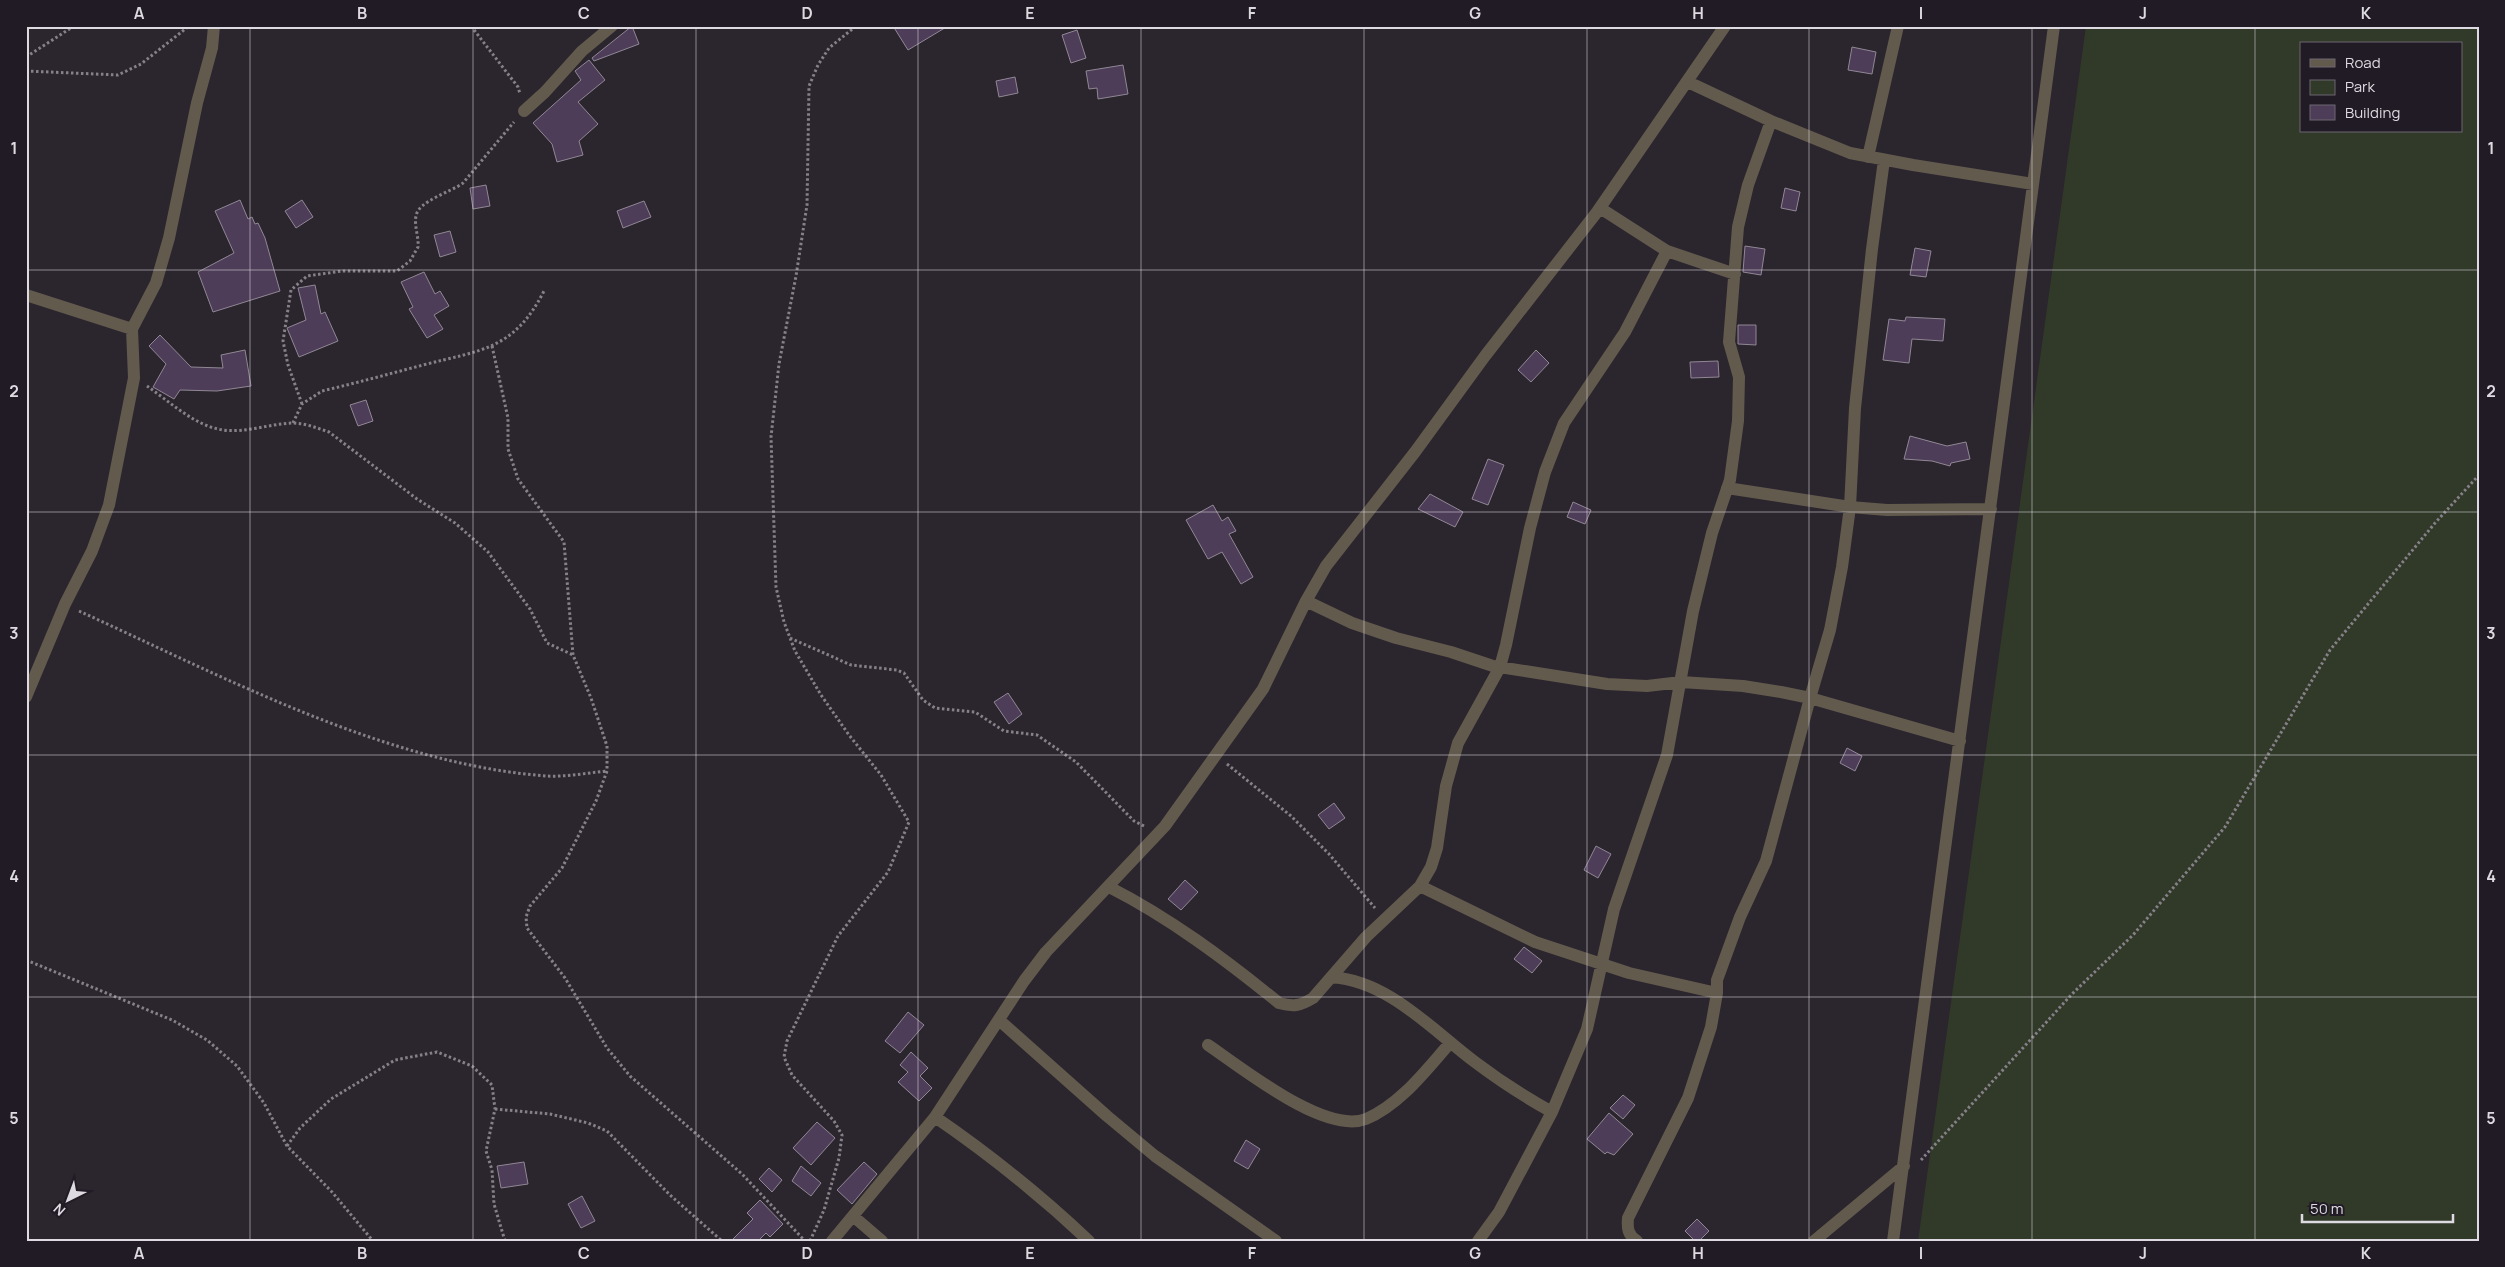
<svg xmlns="http://www.w3.org/2000/svg" width="2505" height="1267" font-family="Manrope,sans-serif">
  <style>
    .green { fill: #313928; fill-rule: evenodd }
    .building { fill: #4e3d58; stroke: #908894 }
    .lines { fill: none; stroke-linecap: round; stroke-linejoin: round }
    .path { stroke: #868189; stroke-width: 3; stroke-dasharray: 2.5 2.5; stroke-linecap: butt }
    .minor { stroke: #625a4d; stroke-width: 12 }
    .grid { fill: none; stroke: #dedae1; stroke-width: 1; stroke-opacity: 0.55 }
    .neatline { fill: none; stroke: #dedae1; stroke-width: 2 }
    .grid-label { font-size: 16px; text-anchor: middle; font-weight: bold; fill: #dedae1 }
  </style>
  <rect width="100%" height="100%" fill="#2b252e"/>
  <path class="green" d="M2086,26H2479V1241H1918ZM2301,44H2461V131H2301Z"/>
  <path class="building" d="M632,26L639,44L594,61L592,58Z
    M893,26H948L908,50Z
    M1077,30L1086,58L1071,63L1062,35Z
    M1852,47L1876,52L1872,74L1848,70Z
    M589,60L605,80L578,102L598,124L579,141L583,155L557,162L552,144L533,123L581,80L575,71Z
    M1123,65L1128,94L1098,99L1097,88L1089,89L1086,71Z
    M1015,77L1018,93L999,97L996,81Z
    M486,185L490,206L473,209L470,188Z
    M1785,188L1800,192L1796,211L1781,208Z
    M240,200L248,219L252,217L255,224L258,223L265,238L280,291L213,312L198,272L234,253L215,211Z
    M302,200L313,217L296,228L285,211Z
    M644,201L651,217L623,228L617,211Z
    M450,231L456,252L440,257L434,235Z
    M1745,246L1765,249L1761,275L1743,272Z
    M1915,248L1931,251L1926,277L1910,275Z
    M424,272L435,294L440,291L449,306L434,315L443,329L427,338L409,309L413,307L401,282Z
    M315,285L321,314L325,312L338,341L299,357L287,328L306,320L298,288Z
    M1906,317L1945,319L1943,341L1912,339L1909,363L1883,360L1889,319L1905,321Z
    M1738,325H1756V345L1738,344Z
    M160,335L191,367L223,368L221,355L245,350L251,386L217,391L180,390L174,399L153,387L166,364L149,346Z
    M1536,350L1549,363L1531,382L1518,370Z
    M1718,361L1719,377L1691,378L1690,362Z
    M366,400L373,421L358,426L350,405Z
    M1910,436L1947,446L1966,442L1970,459L1951,463L1950,466L1932,461L1904,459Z
    M1488,459L1504,465L1488,505L1472,499Z
    M1430,494L1463,512L1455,527L1418,509Z
    M1573,502L1591,510L1585,524L1567,517Z
    M1213,505L1222,521L1228,517L1236,531L1229,534L1253,577L1241,584L1222,552L1208,559L1186,520Z
    M1008,693L1022,714L1009,724L994,702Z
    M1847,748L1862,756L1855,771L1840,763Z
    M1334,803L1345,818L1329,829L1318,815Z
    M1596,846L1611,854L1598,878L1584,870Z
    M1185,880L1198,892L1181,910L1168,899Z
    M1524,947L1542,961L1532,973L1514,959Z
    M908,1012L924,1025L900,1053L885,1041Z
    M911,1052L928,1068L920,1076L932,1088L919,1101L898,1082L908,1072L900,1065Z
    M1623,1095L1635,1105L1623,1119L1610,1108Z
    M1609,1113L1633,1134L1614,1155L1607,1152L1605,1154L1587,1139Z
    M817,1122L835,1138L811,1165L793,1148Z
    M1246,1140L1260,1149L1248,1169L1234,1161Z
    M524,1162L528,1184L501,1188L497,1166Z
    M864,1162L877,1174L852,1204L837,1190Z
    M801,1166L821,1183L811,1196L792,1181Z
    M769,1168L782,1180L772,1192L759,1179Z
    M582,1196L595,1221L581,1228L568,1204Z
    M760,1200L783,1224L770,1237L766,1233L758,1241H731L753,1219L747,1213Z
    M1697,1219L1709,1231L1699,1241H1695L1685,1231Z"/>
  <g class="lines">
    <path class="path" d="M471,26L518,87L520,94
      M26,57L74,26
      M26,71L118,75L141,64L189,26
      M492,346L508,418V449L518,479L564,542L573,655L591,698L607,746V771L596,801L562,868L530,906L526,917L527,928L565,978L607,1048L630,1076L742,1174L805,1241
      M147,386C170,402 195,426 223,430C246,433 269,424 292,423C305,423 317,428 329,432L417,499L455,523L488,552L530,609L547,643L573,655
      M302,404L288,365L283,341L291,290L307,276L342,271H397L410,261L418,247C419,237 414,226 416,216C418,201 451,192 463,183L514,122
      M293,423L302,404L322,391C356,383 389,374 423,365C481,350 514,350 544,291
      M79,611C224,677 386,764 546,776C566,777 587,773 607,771
      M790,638L851,665L897,670L904,673L923,700L935,708L975,712L1004,731L1037,735L1076,762L1134,821L1144,826
      M1227,764L1291,816L1329,854L1375,908
      M26,960L172,1020L207,1040L237,1066L264,1103L287,1146L332,1192L373,1241
      M495,1109L550,1114L588,1123L607,1131L670,1195L722,1241
      M287,1146L300,1128L331,1099L395,1060L437,1052L472,1066L492,1085L495,1109L486,1151L492,1170L494,1204L505,1241
      M1921,1160L2072,994L2133,935L2225,827L2330,650L2435,523L2479,475
      M810,1241L824,1210L839,1158L842,1135L834,1121L792,1075L784,1057L787,1041L838,936L888,872L909,822L881,775L849,735L821,695L795,651L784,622L776,587L771,437L779,364L796,276L807,205L809,86L818,65L829,48L856,26"/>
    <path class="minor" d="M1688,82L1771,121L1850,153L1913,165L2033,184
      M524,111L545,92L582,51L612,26
      M1868,157L1898,26
      M1600,208L1667,251L1735,274
      M26,295L132,329
      M1727,488L1850,507L1887,510L1991,509
      M1306,601L1352,623L1396,638L1451,652L1493,666L1607,684L1647,686L1681,682L1743,686L1781,692L1810,698L1960,741
      M26,697L65,604L92,551L109,505L134,378L132,329L156,283L169,238L197,103L212,48L214,26
      M1420,886L1535,942L1629,973L1717,993
      M1109,887C1170,918 1226,960 1279,1003C1293,1007 1300,1006 1313,998L1366,937L1420,886L1431,867L1437,848L1446,786L1458,743L1500,667L1506,645L1530,528L1545,472L1564,423L1625,332L1667,251
      M1331,977C1389,981 1431,1029 1475,1062C1500,1081 1525,1097 1552,1112
      M999,1020L1107,1116L1155,1156L1276,1241
      M1208,1045C1242,1068 1325,1135 1366,1119C1400,1105 1427,1069 1450,1043
      M935,1117C992,1156 1038,1193 1089,1241
      M853,1216L882,1241
      M832,1241L935,1117L1024,981L1046,952L1165,826L1263,689L1306,601L1326,566L1415,452L1485,356L1597,212L1725,26
      M1478,1241L1499,1212L1552,1112L1587,1029L1614,909L1667,755L1693,611L1712,533L1730,480L1738,421L1739,377L1729,342L1738,227L1748,185L1771,121
      M1637,1241C1628,1235 1627,1229 1628,1218L1688,1098L1711,1027L1717,993V980L1740,917L1766,861L1810,698L1830,630L1842,567L1850,507L1855,408L1872,249L1884,160
      M1814,1241L1904,1166
      M1893,1241L2054,26"/>
  </g>
  <path class="grid" d="M250,26V1241M473,26V1241M696,26V1241M918,26V1241M1141,26V1241M1364,26V1241M1587,26V1241M1809,26V1241M2032,26V1241M2255,26V1241M26,270H2479M26,512H2479M26,755H2479M26,997H2479"/>
  <rect width="2505" height="1267" fill="none" stroke="#211b25" stroke-width="55"/>
  <rect x="2300" y="42" width="162" height="90" fill="#211b25" stroke="#6d6770"/>
  <rect x="2310" y="59" width="25" height="8" fill="#625a4d" stroke="#6d6770"/>
  <text x="2345" y="68" font-size="15" fill="#dedae1">Road</text>
  <rect x="2310" y="80" width="25" height="15" fill="#313928" stroke="#6d6770"/>
  <text x="2345" y="92" font-size="15" fill="#dedae1">Park</text>
  <rect x="2310" y="105" width="25" height="15" fill="#4e3d58" stroke="#6d6770"/>
  <text x="2345" y="118" font-size="15" fill="#dedae1">Building</text>
  <g transform="translate(68 1200) rotate(222)" stroke="#211b25" stroke-width="4" paint-order="stroke">
  <path d="M0-4L9 19L0 12L-9 19Z" fill="#dedae1"/>
  <text y="-8" font-size="14" font-weight="bold" text-anchor="middle" fill="#dedae1">N</text>
  </g>
  <path d="M2302 1214v8h151v-8" fill="none" stroke="#dedae1" stroke-width="2.5"/>
  <text x="2310" y="1214" font-size="15" fill="#dedae1" stroke="#211b25" stroke-width="4" paint-order="stroke">50 m</text>
  <rect x="28" y="28" width="2450" height="1212" class="neatline"/>
  <g class="grid-label">
    <text x="139" y="19">A</text>
    <text x="362" y="19">B</text>
    <text x="584" y="19">C</text>
    <text x="807" y="19">D</text>
    <text x="1030" y="19">E</text>
    <text x="1252" y="19">F</text>
    <text x="1475" y="19">G</text>
    <text x="1698" y="19">H</text>
    <text x="1921" y="19">I</text>
    <text x="2143" y="19">J</text>
    <text x="2366" y="19">K</text>
    <text x="14" y="154">1</text>
    <text x="2491" y="154">1</text>
    <text x="14" y="397">2</text>
    <text x="2491" y="397">2</text>
    <text x="14" y="639">3</text>
    <text x="2491" y="639">3</text>
    <text x="14" y="882">4</text>
    <text x="2491" y="882">4</text>
    <text x="14" y="1124">5</text>
    <text x="2491" y="1124">5</text>
    <text x="139" y="1259">A</text>
    <text x="362" y="1259">B</text>
    <text x="584" y="1259">C</text>
    <text x="807" y="1259">D</text>
    <text x="1030" y="1259">E</text>
    <text x="1252" y="1259">F</text>
    <text x="1475" y="1259">G</text>
    <text x="1698" y="1259">H</text>
    <text x="1921" y="1259">I</text>
    <text x="2143" y="1259">J</text>
    <text x="2366" y="1259">K</text>
  </g>
</svg>
